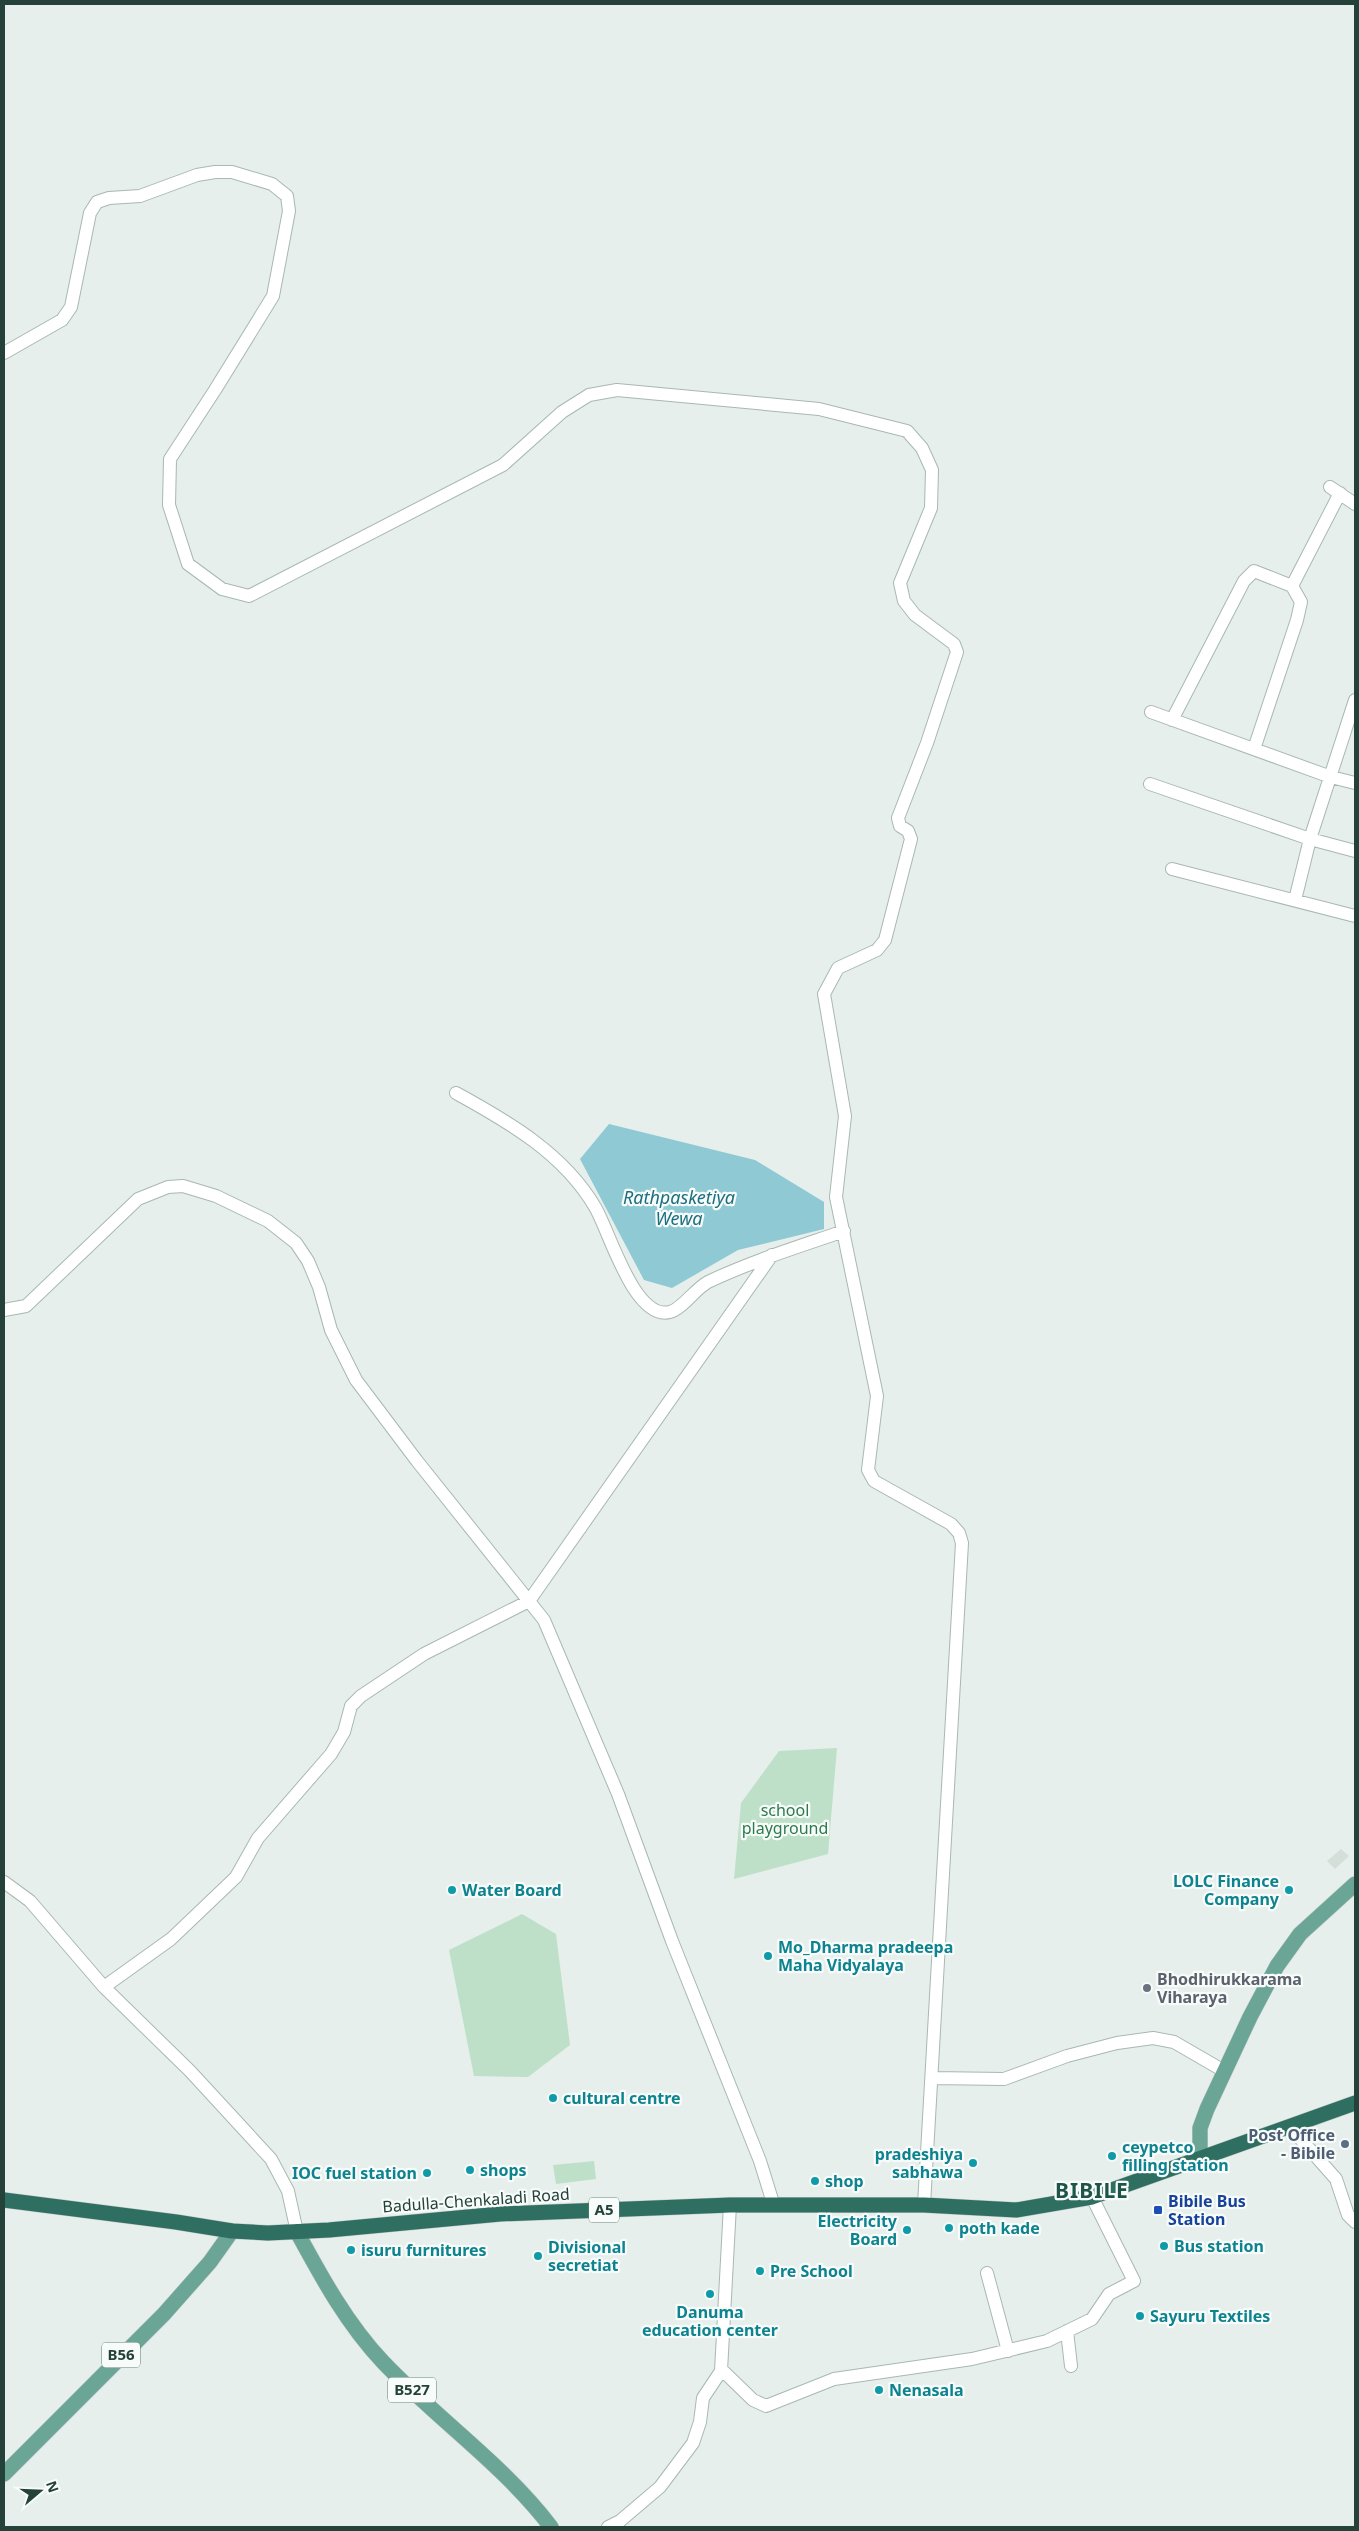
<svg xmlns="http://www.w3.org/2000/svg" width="1359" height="2531" font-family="'Noto Sans',sans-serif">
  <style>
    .built { fill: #d4dfda }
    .green { fill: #bfe0c8 }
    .water { fill: #8ec9d4 }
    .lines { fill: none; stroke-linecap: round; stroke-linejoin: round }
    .minor-casing { stroke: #a8b8b2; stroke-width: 14 }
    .major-casing { stroke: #c2cac8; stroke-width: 16 }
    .highway-casing { stroke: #c2cac8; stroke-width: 16 }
    .minor { stroke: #fff; stroke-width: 12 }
    .major { stroke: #6aa596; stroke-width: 15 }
    .highway { stroke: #2f6f62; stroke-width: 15 }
    .culture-dot { fill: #0f9aa8; stroke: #f7fbf9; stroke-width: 2 }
    .worship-dot { fill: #6b7280; stroke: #f7fbf9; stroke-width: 2 }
    .service-dot { fill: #5c6f8a; stroke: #f7fbf9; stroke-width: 2 }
    .transit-dot { fill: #1a4fb4; stroke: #f7fbf9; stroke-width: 2 }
    .labels { text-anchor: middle; stroke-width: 4.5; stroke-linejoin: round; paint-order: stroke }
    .shield { fill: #f7fbf9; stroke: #637a73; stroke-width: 1 }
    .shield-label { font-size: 15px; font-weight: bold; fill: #24423a }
    .park-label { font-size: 16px; fill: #2d7a4b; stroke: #f7fbf9 }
    .culture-label { font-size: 16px; font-weight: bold; fill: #0d838f; stroke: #f7fbf9; text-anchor: start }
    .worship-label { font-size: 16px; font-weight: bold; fill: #5b616d; stroke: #f7fbf9; text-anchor: start }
    .service-label { font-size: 16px; font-weight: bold; fill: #4e5e75; stroke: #f7fbf9; text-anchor: end }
    .street-label { font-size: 16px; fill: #24423a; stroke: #f7fbf9 }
    .transit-label { font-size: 16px; font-weight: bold; fill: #164399; stroke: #f7fbf9; text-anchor: start }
    .water-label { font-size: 18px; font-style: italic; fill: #1c6f80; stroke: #f7fbf9 }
    .district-label { font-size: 21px; font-weight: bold; letter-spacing: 1px; fill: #1f5548; stroke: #f7fbf9 }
  </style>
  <rect width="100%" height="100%" fill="#e6efeb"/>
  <path class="built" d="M1341,1849L1349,1856L1335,1869L1327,1861Z"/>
  <path class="green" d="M837,1748L828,1854L734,1879L741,1803L779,1751Z
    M522,1914L556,1934L570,2045L528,2077L474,2076L449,1950Z
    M594,2161L596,2179L556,2184L553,2165Z"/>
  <path class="water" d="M609,1124L755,1160L824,1202V1229L738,1250L672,1288L644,1280L580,1159Z"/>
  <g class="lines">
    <defs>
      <path id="minor" d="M4,353L62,320L71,307L90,213L97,202L109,198L140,196L197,175L215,172H232L272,184L287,196L289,211L273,296L215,390L170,459L169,505L188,564L222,589L249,596L503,465L562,412L589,395L617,390L819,409L907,431L922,448L932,470L931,508L900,583L904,601L915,615L954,644L957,652L927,743L898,818L900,826L908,831L911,839L885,940L877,950L838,968L824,994L845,1116L836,1197L877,1396L868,1470L874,1481L951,1524L959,1533L962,1543L924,2205
        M1330,487L1355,504
        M1292,586L1340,493
        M1151,712L1331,777L1355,783
        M1172,720L1244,581L1254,571L1292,586L1301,602L1297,620L1254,749
        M1150,784L1310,839L1355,851
        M1172,869L1355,916
        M1295,900L1310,839L1355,700
        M456,1093C509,1122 564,1154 595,1207C609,1230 634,1321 670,1312C682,1309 696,1288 708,1282C752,1261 798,1247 844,1231
        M4,1310L26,1306L138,1199L168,1187L183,1186L216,1196L268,1221L296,1243L308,1261L319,1287L331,1330L356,1380L417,1461L544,1620L618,1794L672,1941L760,2161L774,2206
        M4,1882L30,1901L104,1987L190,2071L271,2159L288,2191L297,2232
        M104,1987L171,1939L236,1877L258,1838L331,1754L344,1732L351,1706L361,1696L424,1654L529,1601L772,1255
        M932,2078L1004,2079L1067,2056L1117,2043L1153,2038L1174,2042L1224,2071
        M1290,2127L1336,2179L1348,2215L1355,2222
        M987,2273L1008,2351
        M1067,2331L1071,2366
        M721,2369L753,2400L766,2406L834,2379L972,2359L1047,2341L1092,2319L1109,2294L1134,2281L1092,2197
        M608,2527L620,2521L660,2487L693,2443L700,2422L703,2398L721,2371L730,2205"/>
      <path id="major" d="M1200,2157V2128L1207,2109L1250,2017L1277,1966L1300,1934L1355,1884
        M297,2232C322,2278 347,2324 383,2362C437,2419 504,2465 551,2527
        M4,2474L164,2314L210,2262L232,2231"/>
      <path id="highway" d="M4,2200L176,2222L232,2231L268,2233L329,2230L500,2214L730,2205H924L1016,2210L1092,2197L1355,2103"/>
    </defs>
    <use href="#minor" class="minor-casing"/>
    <use href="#major" class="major-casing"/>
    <use href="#highway" class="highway-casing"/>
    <use href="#minor" class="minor"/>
    <use href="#major" class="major"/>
    <use href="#highway" class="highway"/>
  </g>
  <g class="culture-dot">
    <circle cx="452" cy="1890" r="5"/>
    <circle cx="1289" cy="1890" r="5"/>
    <circle cx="768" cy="1956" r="5"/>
    <circle cx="553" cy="2098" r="5"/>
    <circle cx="1112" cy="2156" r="5"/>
    <circle cx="973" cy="2163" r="5"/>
    <circle cx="470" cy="2170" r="5"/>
    <circle cx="427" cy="2173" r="5"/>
    <circle cx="815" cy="2181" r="5"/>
    <circle cx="949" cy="2228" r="5"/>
    <circle cx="907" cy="2230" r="5"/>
    <circle cx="1164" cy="2246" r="5"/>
    <circle cx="351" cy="2250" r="5"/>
    <circle cx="538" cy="2256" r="5"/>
    <circle cx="760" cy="2271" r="5"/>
    <circle cx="710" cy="2294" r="5"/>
    <circle cx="1140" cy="2316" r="5"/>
    <circle cx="879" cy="2390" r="5"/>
  </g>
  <circle class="worship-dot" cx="1147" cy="1988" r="5"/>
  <circle class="service-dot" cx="1345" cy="2144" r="5"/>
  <rect class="transit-dot" x="1153" y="2205" width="10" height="10" rx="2.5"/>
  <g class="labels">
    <g class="shield">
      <rect x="589" y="2197.5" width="30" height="25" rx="4"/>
      <rect x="102" y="2342.5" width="38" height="25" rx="4"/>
      <rect x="388" y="2377.5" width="48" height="25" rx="4"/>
    </g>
    <g class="shield-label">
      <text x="604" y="2215">A5</text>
      <text x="121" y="2360">B56</text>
      <text x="412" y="2395">B527</text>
    </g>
    <g class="park-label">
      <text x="785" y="1816">school<tspan x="785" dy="18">playground</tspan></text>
    </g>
    <g class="culture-label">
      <text x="1279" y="1887" text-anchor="end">LOLC Finance<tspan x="1279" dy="18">Company</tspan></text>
      <text x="462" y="1896">Water Board</text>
      <text x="778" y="1953">Mo_Dharma pradeepa<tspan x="778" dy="18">Maha Vidyalaya</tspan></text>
      <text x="563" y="2104">cultural centre</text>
      <text x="1122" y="2153">ceypetco<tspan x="1122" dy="18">filling station</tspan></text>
      <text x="963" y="2160" text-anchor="end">pradeshiya<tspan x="963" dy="18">sabhawa</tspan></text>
      <text x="480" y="2176">shops</text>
      <text x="417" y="2179" text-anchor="end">IOC fuel station</text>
      <text x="825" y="2187">shop</text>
      <text x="897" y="2227" text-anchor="end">Electricity<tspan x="897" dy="18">Board</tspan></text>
      <text x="959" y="2234">poth kade</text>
      <text x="1174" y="2252">Bus station</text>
      <text x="548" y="2253">Divisional<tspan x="548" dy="18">secretiat</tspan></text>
      <text x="361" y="2256">isuru furnitures</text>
      <text x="770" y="2277">Pre School</text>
      <text x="710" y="2318" text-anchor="middle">Danuma<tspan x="710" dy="18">education center</tspan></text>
      <text x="1150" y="2322">Sayuru Textiles</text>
      <text x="889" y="2396">Nenasala</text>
    </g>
    <g class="worship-label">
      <text x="1157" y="1985">Bhodhirukkarama<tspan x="1157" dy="18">Viharaya</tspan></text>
    </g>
    <g class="service-label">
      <text x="1335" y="2141">Post Office<tspan x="1335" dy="18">- Bibile</tspan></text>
    </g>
    <g class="street-label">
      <text transform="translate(476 2200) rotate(-4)" y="6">Badulla-Chenkaladi Road</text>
    </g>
    <g class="transit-label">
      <text x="1168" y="2207">Bibile Bus<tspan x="1168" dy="18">Station</tspan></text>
    </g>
    <g class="water-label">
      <text x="679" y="1204">Rathpasketiya<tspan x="679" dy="21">Wewa</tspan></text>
    </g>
    <g class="district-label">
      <text x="1092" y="2198">BIBILE</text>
    </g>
  </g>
  <rect width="1359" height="2531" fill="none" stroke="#24423a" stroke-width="10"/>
  <g transform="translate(40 2491) rotate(71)" stroke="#f7fbf9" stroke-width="4" paint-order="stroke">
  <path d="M0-4L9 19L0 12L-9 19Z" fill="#24423a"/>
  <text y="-8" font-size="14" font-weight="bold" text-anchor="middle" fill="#24423a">N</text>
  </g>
</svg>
